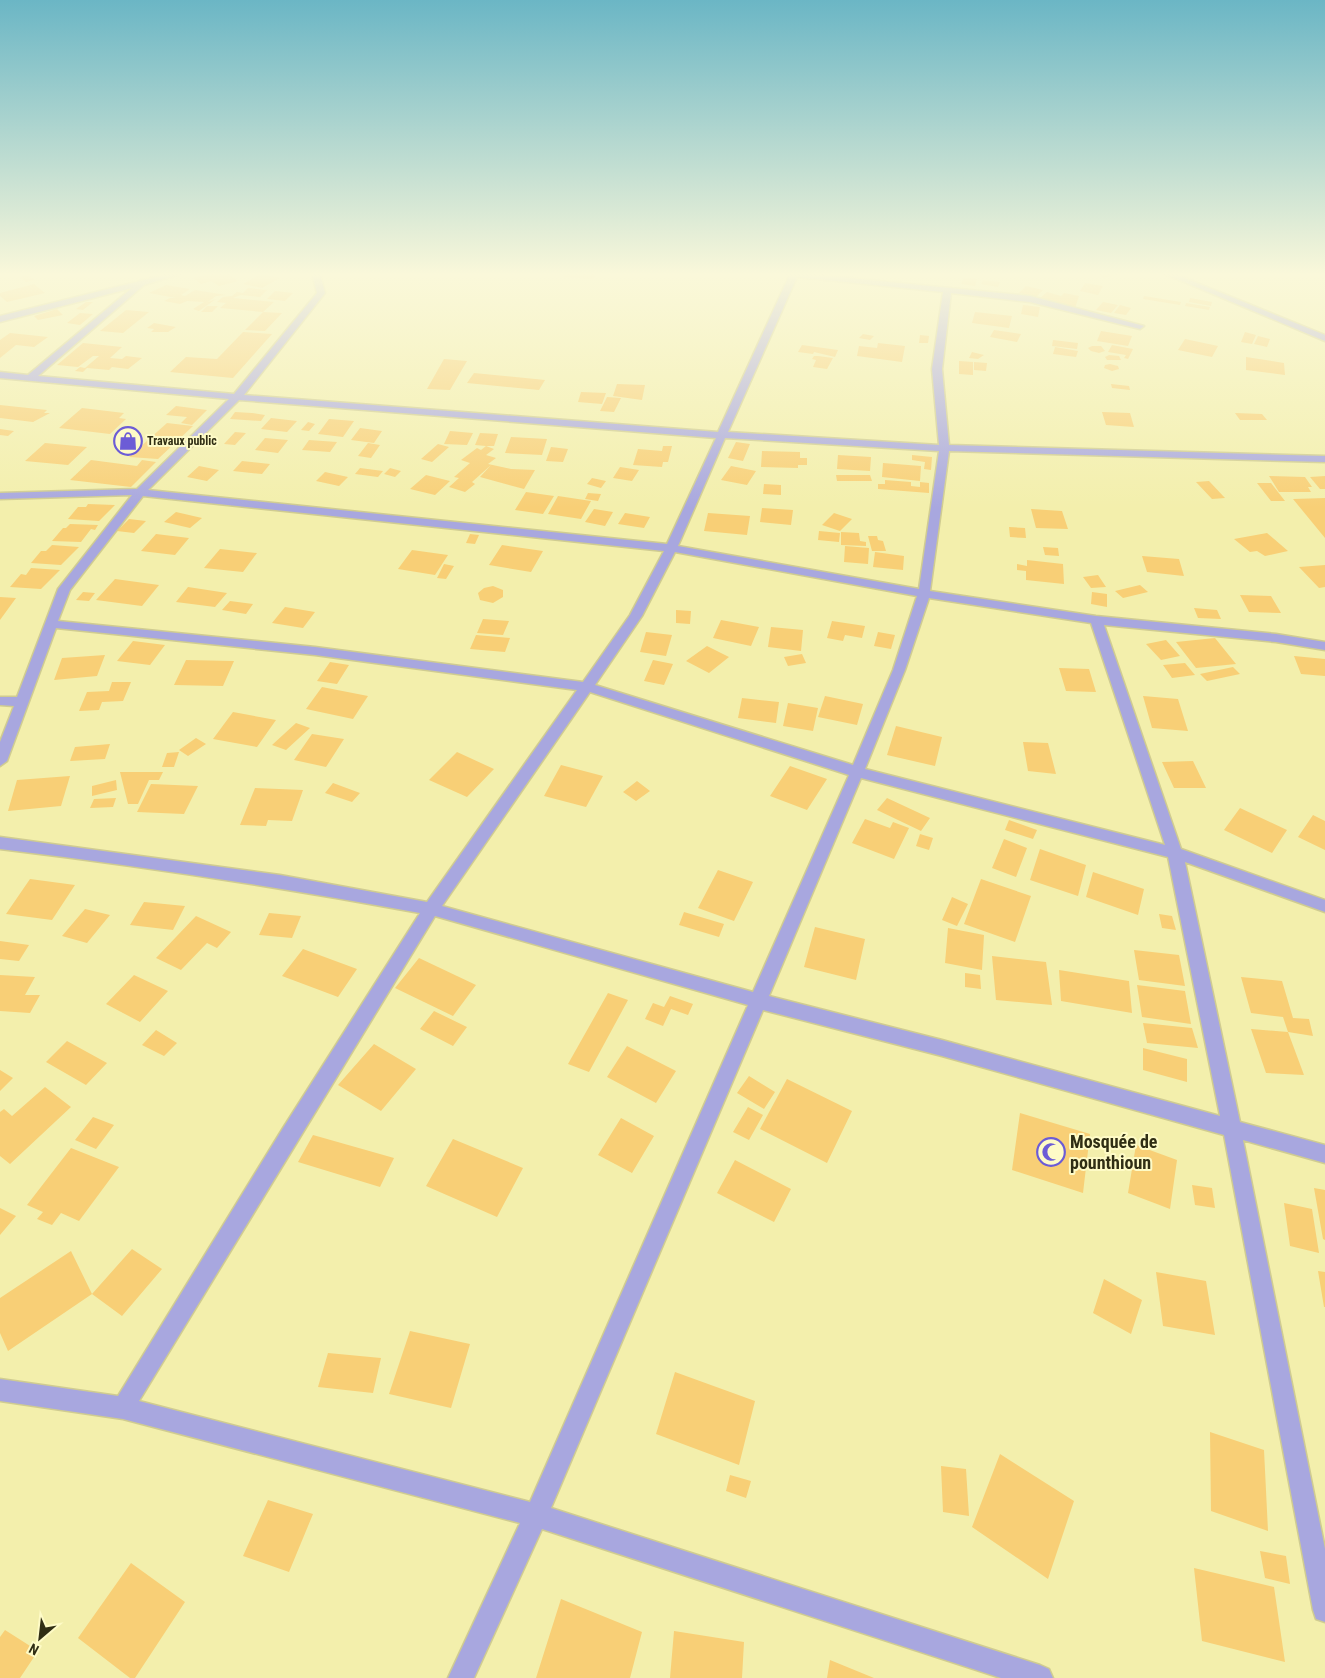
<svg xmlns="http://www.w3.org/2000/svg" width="1325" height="1678" font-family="'Roboto Condensed',sans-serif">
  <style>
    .building { fill: #f8cf76 }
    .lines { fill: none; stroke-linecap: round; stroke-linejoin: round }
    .street-casing { stroke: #d0cc91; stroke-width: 3 }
    .street { fill: #a8a7df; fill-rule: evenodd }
    .labels { text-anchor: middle; stroke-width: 4; stroke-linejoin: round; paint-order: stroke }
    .far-poi-label { font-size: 12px; font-weight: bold; fill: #302e14; stroke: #fefbc7; text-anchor: start }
    .near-poi-label { font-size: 18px; font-weight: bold; fill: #302e14; stroke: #fefbc7; text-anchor: start }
  </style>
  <rect width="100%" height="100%" fill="#f3efac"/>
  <path class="building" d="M210,274H234L230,275L238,281L219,286L211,281L201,284L193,278Z
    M261,274L280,278L262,288L243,284Z
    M565,274H596L593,279L563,277Z
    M1097,274H1120L1104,278Z
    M28,275L34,280L26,282L20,277Z
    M964,278L977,279L975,286L961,284Z
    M983,280L1000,282L998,287L981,284Z
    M1085,283L1103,286L1098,295L1080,291Z
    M34,284L45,293L7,302L0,296V293Z
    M166,285L190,289L181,295L185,296L195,290L226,295L216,296L208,302L216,299L199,311L193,309L204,302L187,301L180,304L164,301L170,298H176L149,293Z
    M1026,286L1043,290L1036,297L1019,293Z
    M248,288L267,290L260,297L241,295L233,298L274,302L263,312L220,308L226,303L217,302L223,297L232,296L237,292L243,293Z
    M275,291L293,293L285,301L267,299Z
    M1047,292L1061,296L1064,293L1079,296L1075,308L1040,298Z
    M1144,296L1181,302L1180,305L1143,299Z
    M1190,298L1212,302L1211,306L1189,302Z
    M86,302H93L83,310L76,309Z
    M1103,302L1118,305L1111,313L1096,310Z
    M1186,303L1210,307L1209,310L1185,306Z
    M1023,305L1040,307L1038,317L1021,314Z
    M1120,305L1131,308L1126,315L1114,313Z
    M207,306H218L212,312H201Z
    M57,309L63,315L38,320L34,316Z
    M126,310L149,312L123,333L100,331Z
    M263,312L282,313L265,331L245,330Z
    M975,312L1012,316L1009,328L972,323Z
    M80,313L93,314L80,325L67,323Z
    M154,323L176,327L168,332H151L154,329L147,328Z
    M994,330L1021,334L1017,342L990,337Z
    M1101,331L1132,336L1128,346L1097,341Z
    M243,332L272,334L233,378L170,372L186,357L217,359Z
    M1245,332L1256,335L1252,344L1241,342Z
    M10,333L48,337L34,347L16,345L0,358V340Z
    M863,334L874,336L870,340L859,338Z
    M920,335L929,336L928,343H919Z
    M1258,336L1270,339L1267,347L1254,344Z
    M1185,339L1218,346L1212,357L1178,350Z
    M1053,340L1078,343L1077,349L1052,346Z
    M83,343L122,347L110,358L122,359L126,356L142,358L128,369L112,367L109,370L87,368L83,372L75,371L80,367L85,368L99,356H93L78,367L57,365Z
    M878,343L905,346L902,362L857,356L859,346L877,348Z
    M802,345L838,350L835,357L814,352L813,354L798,352Z
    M1112,345L1133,349L1128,359L1124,358L1126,355L1108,352Z
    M1092,346H1101L1105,351L1099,353L1091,351L1088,348Z
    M1055,347L1078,351L1076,357L1053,354Z
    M972,352L984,355L978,359L969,358Z
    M1109,355L1119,356L1121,360H1107L1105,357Z
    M814,356H818L833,358L827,369L813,367L816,360L812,359Z
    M1246,357L1284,363L1285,375L1246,370Z
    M444,359L467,361L450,390L427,389Z
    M959,361L973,362V375L959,374Z
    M974,362L987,363L986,371L974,370Z
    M1110,364L1118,366L1119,369L1112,371L1104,368L1105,365Z
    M474,373L545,380L539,390L467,383Z
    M617,384L645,385L642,400L613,396Z
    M1111,384L1129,386L1130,390L1112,388Z
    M581,392L606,393L602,404L578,402Z
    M607,397L621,398L614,412L600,411Z
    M0,405L47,410L44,413H50L33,422L0,418Z
    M176,406L207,410L192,425L181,423L187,417L166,415Z
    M82,408L124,413L119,418L126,419L110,434L59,428Z
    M235,412L252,413L265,415L261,421L230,419Z
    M1102,412L1130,413L1134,427L1106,425Z
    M1235,413L1262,414L1267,420H1240Z
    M271,418L297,421L287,432L261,429Z
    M329,419L354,421L343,437L318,434Z
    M308,422L315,424L309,431L301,430Z
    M167,423L193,426L158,459L129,457Z
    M360,428L382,431L374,443L351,440Z
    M0,429L14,431L8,436L0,435Z
    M450,431L473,433L467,445L444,444Z
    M235,432L246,433L235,445L224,444Z
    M480,433L498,434L494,446H486L494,449L486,455L496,458L488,464L511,469L535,470L524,489L480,477L491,465L472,482L475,484L465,492L449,487L459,478L454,477L470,463L461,460L477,448L481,450L486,446L475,445Z
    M511,437L547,439L542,455L505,453Z
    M265,438L288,440L278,453L255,450Z
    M309,440L337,442L330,452L302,450Z
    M736,442L750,444L743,461L728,458Z
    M45,443L87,447L68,465L25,461Z
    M368,443L380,445L371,458L358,456Z
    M438,444L449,447L432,462L421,459Z
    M663,446H672L668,462H663L662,467L633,465L638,449L662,451Z
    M551,447L568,449L563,462L546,461Z
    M762,451L800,452V458H807V465H798V468L761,467Z
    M838,455L871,457L870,471L837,469Z
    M912,455L932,457L931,470L924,469L925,462L912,460Z
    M91,460L137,466L142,460L156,462L131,487L70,480Z
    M242,461L270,464L262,474L233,471Z
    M883,463L921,466L920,481L882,477Z
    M199,466L219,470L207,481L187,477Z
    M731,466L756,471L747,485L721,480Z
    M620,467L639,470L632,481L613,478Z
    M360,468L383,471L378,477L355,474Z
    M390,468L401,471L395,477L384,474Z
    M325,472L348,477L339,486L316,481Z
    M426,475L450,481L435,495L410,489Z
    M836,475H870L872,481H837Z
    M1269,476L1305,477L1312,487H1308L1311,492H1279Z
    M1325,476V489H1320L1310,477Z
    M592,478L606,481L601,488L587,484Z
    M885,480L911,482V486L920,487V482L929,483V493L878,489V484H885Z
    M1209,481L1225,498L1212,499L1196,482Z
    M1257,483H1271L1285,501H1271Z
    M764,484L781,485V495L763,494Z
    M526,492L554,496L543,514L515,510Z
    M588,493L601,494L598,501L585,499Z
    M558,496L591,501L581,519L548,514Z
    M1325,498V538L1293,499Z
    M88,504L115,505L99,521L68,519L78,507H86Z
    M762,508L793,510L791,525L760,522Z
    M594,509L613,512L605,526L585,522Z
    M1031,509L1062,511L1068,529L1036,528Z
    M176,512L202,518L190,528L164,522Z
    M625,513L650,517L644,528L618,524Z
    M708,513L750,516L747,535L704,531Z
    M834,513L852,519L840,531L822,525Z
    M129,519L146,521L134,533L117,531Z
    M70,524L98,525L95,530L91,529L81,542L52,541L63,528H66Z
    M1009,527L1025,528L1026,538L1010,537Z
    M819,531L840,533L839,542L818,540Z
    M841,532L859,533L860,541L866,542V546L841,545Z
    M1267,533L1288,551L1265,556L1257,551L1250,552L1234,539Z
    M156,534L189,538L175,555L141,551Z
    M470,534L479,535L475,544L466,543Z
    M868,536H877L878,540L883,541L886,551H872Z
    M52,545L79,547L61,565L31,563L41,551H46Z
    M502,545L543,551L531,572L489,565Z
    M845,546L869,548L868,564L844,562Z
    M1043,547L1058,548L1059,556L1045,555Z
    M220,549L257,553L243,572L204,568Z
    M412,550L448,555L435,575L398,569Z
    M875,552L904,556L903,570L873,567Z
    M1142,556L1179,559L1184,576L1147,572Z
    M1027,560L1063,564L1064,584L1026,580V571L1017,570V564L1027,566Z
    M444,564L454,566L446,579L437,578Z
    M1325,565V587L1319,588L1299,567Z
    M31,568L60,570L41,589L10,587L21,574L26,575Z
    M1098,575L1106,587L1091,588L1083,577Z
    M115,579L159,585L142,606L96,600Z
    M1140,585L1148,592L1123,598L1115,591Z
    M493,586L503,590V597L493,603L480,600L478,593L484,588Z
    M188,587L227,593L215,607L176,602Z
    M83,592L95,593L89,601L76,600Z
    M1092,592L1107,594V607L1091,604Z
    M1240,595L1271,596L1281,613L1249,612Z
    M0,597L16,598L0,620Z
    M230,601L253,604L246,614L222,610Z
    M285,607L315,612L303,628L272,623Z
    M1194,608L1217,610L1221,619L1198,618Z
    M676,610L691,611L690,624L676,623Z
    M483,619L509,621L503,635L477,633Z
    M721,620L759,627L751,646L713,638Z
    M832,621L865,626L862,638L845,635L843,641L827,638Z
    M771,627L803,630L801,651L768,647Z
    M646,632L672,635L666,656L640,652Z
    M878,632L895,635L891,649L874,646Z
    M476,635L510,638L505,652L470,649Z
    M1215,638L1236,664L1196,668L1176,642Z
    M1166,640L1180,656L1161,660L1146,644Z
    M133,641L165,645L150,665L117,661Z
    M707,646L729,657L709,673L686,661Z
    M802,654L806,663L788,666L784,657Z
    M105,655L97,676L54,680L62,658Z
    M1294,656L1325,659V676L1301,674Z
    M186,660L234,661L223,686L174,685Z
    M653,660L673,664L664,685L644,681Z
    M330,662L349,665L337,684L317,681Z
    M1185,663L1195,675L1172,678L1163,665Z
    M1233,667L1240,674L1207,681L1200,674Z
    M1059,668L1089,669L1096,692L1066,691Z
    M112,682H131L123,701L102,702L99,710L79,711L87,692L109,691Z
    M322,687L368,696L353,719L306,709Z
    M825,696L863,704L857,725L818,717Z
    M1143,696L1178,699L1188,731L1152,728Z
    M742,698L779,702L776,723L738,718Z
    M788,703L818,708L813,731L783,726Z
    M233,712L276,720L257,747L213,739Z
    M296,723L310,728L286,750L272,745Z
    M896,726L942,737L935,766L887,755Z
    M312,734L344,739L326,767L294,760Z
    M196,738L206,744L188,756L179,750Z
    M1023,742L1048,743L1056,774L1028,771Z
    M110,744L105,759L70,761L75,747Z
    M179,752L174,767H162L167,753Z
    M457,752L494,769L467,797L429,780Z
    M1193,761L1206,788H1174L1162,762Z
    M561,765L603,776L586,807L544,796Z
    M790,766L827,779L807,810L770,796Z
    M120,772H163L159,780H149L138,804H128Z
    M70,776L61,806L8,811L17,780Z
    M116,780L117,790L92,796V786Z
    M637,781L650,791L636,801L623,792Z
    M333,783L360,793L352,802L325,793Z
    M151,784L198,786L184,814L137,812Z
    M255,788L303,790L292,821L268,820L266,826L240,825Z
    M116,798L113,807L90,808L94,799Z
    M887,798L930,818L921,831L877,810Z
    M1240,808L1287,830L1272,853L1224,830Z
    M1313,815L1325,821V850L1298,837Z
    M865,819L890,828L893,822L909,828L894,859L852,843Z
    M1009,820L1037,830L1033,839L1005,830Z
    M920,834L933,838L929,850L916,846Z
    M1004,839L1027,848L1016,877L992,868Z
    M1040,849L1086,865L1078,896L1030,880Z
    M718,870L753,882L734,921L698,908Z
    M1093,872L1144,889L1138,915L1086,897Z
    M30,879L75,885L52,920L6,914Z
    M981,879L1031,896L1015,942L964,924Z
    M952,897L968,904L957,926L942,920Z
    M144,902L185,906L173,930L130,925Z
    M85,909L110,915L87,943L62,936Z
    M684,912L724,924L719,937L679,925Z
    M269,913L301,916L292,938L259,935Z
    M1159,914L1172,916L1176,930L1162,928Z
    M196,916L231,932L217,948L207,943L181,970L156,958Z
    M815,927L865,939L856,980L804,967Z
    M948,928L984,935L982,970L945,963Z
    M0,941L29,945L19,961L0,959Z
    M303,949L357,969L338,997L282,976Z
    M1134,950L1179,955L1185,986L1139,980Z
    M992,956L1046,962L1052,1005L996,1000Z
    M419,958L476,985L453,1016L395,988Z
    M1059,970L1129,981L1132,1013L1061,1001Z
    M965,973L980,975L981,989L965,987Z
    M0,975L35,977L25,995H40L30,1013L0,1011Z
    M134,975L168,991L140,1022L106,1004Z
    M1241,977L1282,981L1293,1018L1309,1019L1313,1036L1288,1032L1283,1017L1251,1013Z
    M1137,985L1185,991L1191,1024L1142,1017Z
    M608,993L628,1000L589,1072L568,1064Z
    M670,996L693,1004L688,1015L671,1009L663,1026L645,1019L653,1003L664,1007Z
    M434,1011L467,1027L453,1046L420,1029Z
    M1143,1023L1192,1028L1198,1048L1147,1043Z
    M1251,1029L1288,1032L1304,1075L1266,1073Z
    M156,1030L177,1043L164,1056L142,1045Z
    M67,1041L107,1063L86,1085L46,1062Z
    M374,1044L416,1069L381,1111L338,1085Z
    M627,1046L676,1071L656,1103L607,1077Z
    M1143,1048L1187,1059V1082L1143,1070Z
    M0,1070L13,1078L0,1091Z
    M749,1076L775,1092L764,1109L737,1093Z
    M787,1079L852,1111L827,1163L760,1129Z
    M45,1087L71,1107L10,1164L0,1156V1112L4,1109L12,1116Z
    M748,1107L763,1115L749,1140L733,1132Z
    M1020,1113L1090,1134L1083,1193L1012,1170Z
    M93,1117L114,1125L96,1149L75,1140Z
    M621,1118L654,1136L632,1173L598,1155Z
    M313,1135L394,1158L380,1187L298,1162Z
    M453,1139L523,1168L497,1217L426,1186Z
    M1136,1145L1177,1160L1170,1209L1128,1193Z
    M71,1148L119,1167L79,1221L61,1213L52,1225L37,1219L43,1212L27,1205Z
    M735,1160L791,1189L774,1222L717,1193Z
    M1192,1185L1212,1188L1215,1208L1195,1205Z
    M1314,1188L1325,1190V1240L1323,1239Z
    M1284,1203L1312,1209L1319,1253L1290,1246Z
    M0,1208L16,1216L0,1235Z
    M132,1249L162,1269L122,1316L92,1294Z
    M71,1251L92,1294L8,1351L0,1333V1298Z
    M1318,1271L1325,1272V1307H1324Z
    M1156,1272L1206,1281L1215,1335L1163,1326Z
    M1104,1279L1142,1300L1131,1334L1093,1313Z
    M410,1331L470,1344L451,1408L389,1394Z
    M328,1353L381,1358L373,1393L318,1387Z
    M675,1372L755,1401L739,1465L656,1434Z
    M1210,1432L1264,1450L1268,1531L1211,1511Z
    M1000,1454L1074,1501L1048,1579L972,1527Z
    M941,1466L966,1469L969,1516L943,1512Z
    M730,1475L751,1481L746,1498L726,1491Z
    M268,1500L313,1514L289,1572L243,1556Z
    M1260,1551L1286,1556L1290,1584L1265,1578Z
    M131,1563L185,1602L135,1678H130L78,1638Z
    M1194,1568L1274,1587L1285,1662L1202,1641Z
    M561,1599L642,1632L630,1678H536Z
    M5,1630L38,1651L20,1678H0V1637Z
    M674,1631L744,1642L742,1678H670Z
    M830,1660L874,1678H827Z"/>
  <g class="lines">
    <defs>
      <path id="street" d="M168,274H180L144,285L38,376L234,394L317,293L312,274H320L325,293L244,395L718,432L789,276L786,274H809L1030,296L1144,326L1140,329L1030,302L951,293L942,369L949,445L1325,456V462L949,451L930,591L1096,616L1276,634L1325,642V650L1276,642L1104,625L1181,849L1325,900V912L1185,862L1240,1122L1325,1145V1163L1243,1140L1325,1549V1622L1316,1619L1313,1610L1224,1135L942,1056L763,1010L551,1508L1040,1665L1049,1669L1053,1678H1001L542,1529L474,1678H448L520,1523L123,1419L0,1401V1379L118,1396L283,1128L420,913C280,887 141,866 0,849V837L280,875L427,902L577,690L315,655L56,628L7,761L0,766V742L14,706L0,705V697H17L58,589L132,495L0,499V493L137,489L229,399L0,378V372L28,375L132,288L0,322V316ZM797,277L943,292L932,369L939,445L728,432ZM239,400L716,438L667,544L148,490ZM725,438L939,451L919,589L678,546ZM143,496L664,551L630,615L583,682L315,647L58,621L70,590ZM675,552L917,596L893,670L853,765L595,685L642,616ZM929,598L1091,623L1165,845L865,769L905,670ZM590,692L849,775L753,992L442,906ZM861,778L1168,857L1220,1116L942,1040L769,996ZM435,916L748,1005L530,1502L139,1401Z
        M1165,274H1175L1325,335V341Z"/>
    </defs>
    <use href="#street" class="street-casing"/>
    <use href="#street" class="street"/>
  </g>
  <linearGradient id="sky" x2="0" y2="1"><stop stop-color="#6bb6c5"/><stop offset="0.54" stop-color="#faf8da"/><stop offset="1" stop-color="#faf8da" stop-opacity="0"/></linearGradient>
  <rect width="1325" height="508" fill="url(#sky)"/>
  <defs>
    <symbol id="shop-ring" viewBox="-11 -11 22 22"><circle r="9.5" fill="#fefbc7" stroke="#6c5cd6" stroke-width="1.5"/><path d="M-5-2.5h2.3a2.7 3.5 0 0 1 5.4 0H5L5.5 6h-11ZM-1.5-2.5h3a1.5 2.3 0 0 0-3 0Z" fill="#6c5cd6"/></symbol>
    <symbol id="mosque-ring" viewBox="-11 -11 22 22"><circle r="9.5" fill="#fefbc7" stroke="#6c5cd6" stroke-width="1.5"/><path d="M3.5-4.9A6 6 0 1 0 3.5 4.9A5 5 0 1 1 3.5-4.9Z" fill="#6c5cd6"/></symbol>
  </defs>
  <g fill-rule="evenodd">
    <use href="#shop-ring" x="112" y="425" width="32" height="32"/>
    <use href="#mosque-ring" x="1035" y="1136" width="32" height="32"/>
  </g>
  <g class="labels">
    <g class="far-poi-label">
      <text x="147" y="445">Travaux public</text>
    </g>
    <g class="near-poi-label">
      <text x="1070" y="1148">Mosquée de<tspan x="1070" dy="21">pounthioun</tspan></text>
    </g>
  </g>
  <g transform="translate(40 1638) rotate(208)" stroke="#fefbc7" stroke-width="4" paint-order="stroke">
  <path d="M0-4L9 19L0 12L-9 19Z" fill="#302e14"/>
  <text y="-8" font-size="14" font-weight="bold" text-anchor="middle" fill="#302e14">N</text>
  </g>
</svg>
